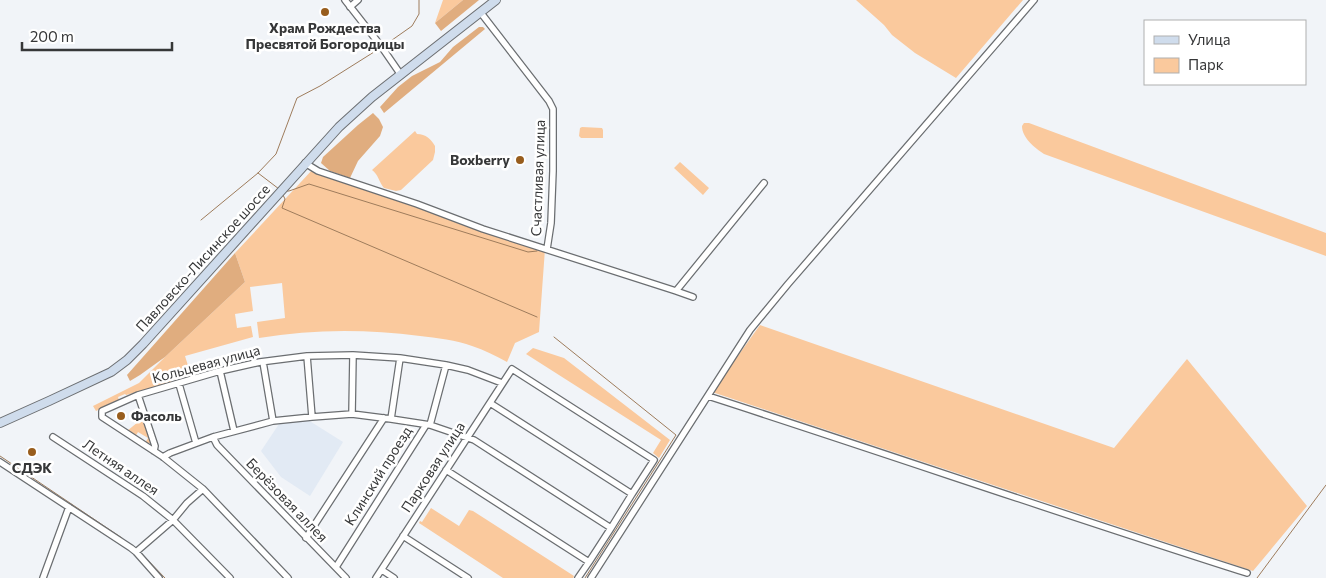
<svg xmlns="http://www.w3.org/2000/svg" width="1326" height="578" font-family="Commissioner,sans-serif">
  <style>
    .built { fill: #e2eaf4 }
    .green { fill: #fac99d }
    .forest { fill: #e0ad7f }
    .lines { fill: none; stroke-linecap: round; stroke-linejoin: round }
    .stream { stroke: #9e7c5c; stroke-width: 1 }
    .street-casing { stroke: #6b6e71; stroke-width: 8 }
    .secondary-casing { stroke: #6b6e71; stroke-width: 10 }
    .street { stroke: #fff; stroke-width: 5.5 }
    .secondary { stroke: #cfdcec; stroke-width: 8 }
    .poi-dot { fill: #985d1d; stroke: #fff; stroke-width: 2 }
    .labels { text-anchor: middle; stroke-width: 5; stroke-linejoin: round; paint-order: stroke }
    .poi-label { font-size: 14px; font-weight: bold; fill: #363738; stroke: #fff }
    .street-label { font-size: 14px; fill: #363738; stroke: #fff }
  </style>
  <rect width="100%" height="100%" fill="#f1f4f8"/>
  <path class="built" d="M308,420L343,442L310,496L281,477L261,451L279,424Z"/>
  <path class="green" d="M443,0H463L435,23Z
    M856,0H1023L956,78L915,53L892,35L884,25Z
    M1024,123H1029L1326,233V256L1044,154C1035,148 1022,138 1022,126Z
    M582,127L602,128L603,130V138H581L579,136L580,128Z
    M415,131L417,134C426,134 431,139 435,146V152L433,160L401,190L396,191L384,188C379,182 378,174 372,170Z
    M680,162L709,188L703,195L674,168Z
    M313,169L545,249L539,332L515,343L507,362C496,356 484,350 472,346C457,340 436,338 420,336C365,329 313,329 259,338L257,322L285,318L282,283L250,287L253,311L235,314L237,328L251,326L253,337L185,356L191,375L172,380V382L126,395L125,394L118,397L119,400L96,411L93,406L139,383L165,357L245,282L235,253Z
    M760,325L1114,448L1187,359L1307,506L1253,571L712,392Z
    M533,348L564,358L670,440L659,458L653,453L661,440L526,354Z
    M143,418L152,441L150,443H145L148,438L138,432L135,437L127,431Z
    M431,508L459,526L469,510L473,511L574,576L573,578H503L419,523L420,521L422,522Z"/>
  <path class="forest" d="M463,0H479L441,31L435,23Z
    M479,27H483L485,29L384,113L380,107L398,87L412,76L440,62L453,47Z
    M373,113L379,119L383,127L380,136L358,161L350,178L330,171L321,163L323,157L358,125Z
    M235,253L245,282L165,357L140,375L130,381L127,375Z"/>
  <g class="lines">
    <path class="stream" d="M385,45L412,26L419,14V0
      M258,173L279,189
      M285,191H289L309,184L528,252L537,251
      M283,195L285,199L282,208L537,317
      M201,220L258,173L276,154L297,98L320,86L374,52
      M554,337L676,435L585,578
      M0,456L122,538
      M139,551L165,578
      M1257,578L1326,485"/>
    <defs>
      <path id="street" d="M345,0L381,46L401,75
        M350,7L358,0
        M481,13L549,101L553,109V171L551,223L547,249
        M305,163L318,171L417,204L483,229L676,291L764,183
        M676,291L693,297
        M307,356L312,417
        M263,362L273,421
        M220,371L234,431
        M179,384L196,443
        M138,395L155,446L154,451
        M708,396C888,454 1067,516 1247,573
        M490,403L632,494L611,528
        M352,414L353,355
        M391,419L400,358
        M430,425L446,365
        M53,437L143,496L173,520L230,578
        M213,437L217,445L346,578
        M163,457L170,453L213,437L273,421L312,417L352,414L391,419L430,425L474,440L611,528L589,562
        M0,462L131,548L136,552L159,578
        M446,470L589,562L578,578
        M403,536L468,578
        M306,538L384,418
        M136,552L173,520L187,503L203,489
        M336,567L426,425
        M382,570L394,578
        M43,578L69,507
        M288,578L203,489L163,457L102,417V411L138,395L220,371L260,362L307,356L353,355L400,358L446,365L468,370L502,383
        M376,578L512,369L654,460L632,494
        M591,578L750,330L788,284L1034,0"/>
      <path id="secondary" d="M0,423L49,401L111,372L127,360L143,344L339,127L372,97L496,0"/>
    </defs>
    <use href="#street" class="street-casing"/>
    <use href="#secondary" class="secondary-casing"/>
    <use href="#street" class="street"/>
    <use href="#secondary" class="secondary"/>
  </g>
  <g class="poi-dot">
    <circle cx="325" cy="12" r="5"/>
    <circle cx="520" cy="160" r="5"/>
    <circle cx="121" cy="416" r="5"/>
    <circle cx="32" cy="452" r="5"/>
  </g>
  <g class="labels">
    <g class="poi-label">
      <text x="325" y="33">Храм Рождества<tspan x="325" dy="16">Пресвятой Богородицы</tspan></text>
      <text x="510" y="165" text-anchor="end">Boxberry</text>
      <text x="131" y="421" text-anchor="start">Фасоль</text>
      <text x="32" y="473">СДЭК</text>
    </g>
    <g class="street-label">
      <text transform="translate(538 178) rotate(-88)" y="5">Счастливая улица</text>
      <text transform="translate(203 258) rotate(-48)" y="5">Павловско-Лисинское шоссе</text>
      <text transform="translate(206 364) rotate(-15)" y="5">Кольцевая улица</text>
      <text transform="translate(121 467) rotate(34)" y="5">Летняя аллея</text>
      <text transform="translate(433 467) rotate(-57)" y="5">Парковая улица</text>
      <text transform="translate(378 476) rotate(-58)" y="5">Клинский проезд</text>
      <text transform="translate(287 500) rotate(46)" y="5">Берёзовая аллея</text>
    </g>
  </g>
  <rect x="1144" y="20" width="162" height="65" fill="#ffffff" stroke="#afafaf"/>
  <rect x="1154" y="36" width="25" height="8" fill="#cfdcec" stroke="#afafaf"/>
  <text x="1188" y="45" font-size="15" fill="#363738">Улица</text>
  <rect x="1154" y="58" width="25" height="15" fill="#fac99d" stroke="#afafaf"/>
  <text x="1188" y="70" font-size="15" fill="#363738">Парк</text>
  <path d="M22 42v8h150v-8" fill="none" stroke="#363738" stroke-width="2.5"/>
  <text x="30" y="42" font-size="15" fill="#363738" stroke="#ffffff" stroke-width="4" paint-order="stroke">200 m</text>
</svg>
